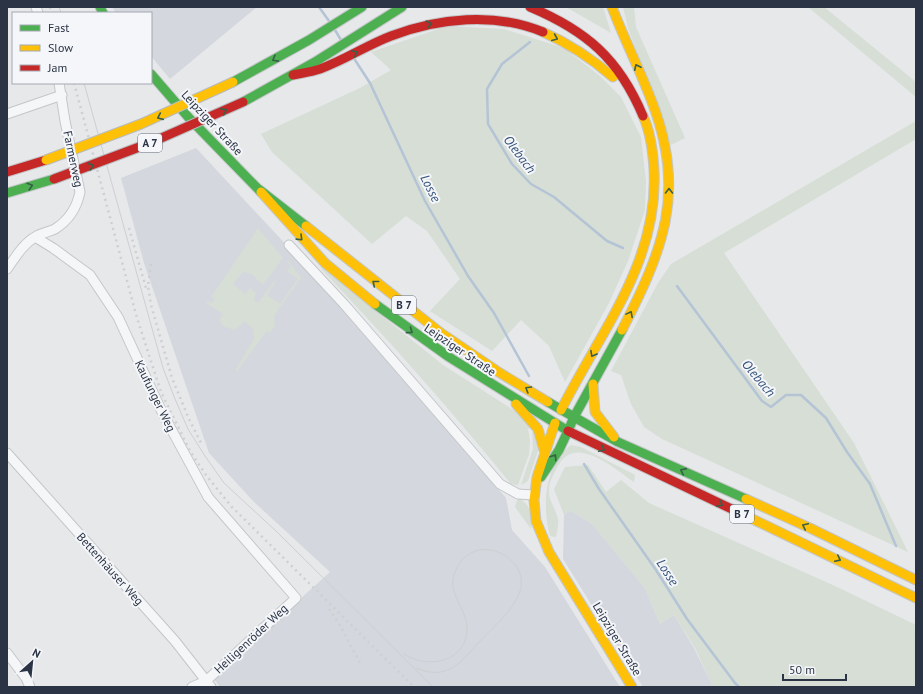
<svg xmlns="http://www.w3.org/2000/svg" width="923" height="694" font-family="'PT Sans',sans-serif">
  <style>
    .built { fill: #d4d7dd }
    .green { fill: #d6ded6 }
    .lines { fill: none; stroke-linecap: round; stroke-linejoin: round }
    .stream { stroke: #b4c4d5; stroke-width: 2.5 }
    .street-casing { stroke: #c4c6c8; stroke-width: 11 }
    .fast-casing { stroke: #c4c6c8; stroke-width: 11 }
    .slow-casing { stroke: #c4c6c8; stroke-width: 11 }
    .jam-casing { stroke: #c4c6c8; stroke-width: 11 }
    .street { stroke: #f5f6f7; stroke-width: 9 }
    .fast { stroke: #4caf50; stroke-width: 9 }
    .slow { stroke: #ffc107; stroke-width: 9 }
    .jam { stroke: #c62828; stroke-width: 9 }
    .tram { stroke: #cecfd2; stroke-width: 1 }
    .rail { stroke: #cecfd2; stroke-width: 2.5; stroke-dasharray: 2 4; stroke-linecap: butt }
    .slow-bridge-casing { stroke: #b8bbbf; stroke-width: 11; stroke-linecap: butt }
    .jam-bridge-casing { stroke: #b8bbbf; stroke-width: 11; stroke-linecap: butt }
    .slow-bridge { stroke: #ffc107; stroke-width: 9 }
    .jam-bridge { stroke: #c62828; stroke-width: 9 }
    .oneway { stroke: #375f49 }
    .labels { text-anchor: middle; stroke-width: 4; stroke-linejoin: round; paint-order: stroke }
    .shield { fill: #f4f6f9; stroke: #676e7b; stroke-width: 1 }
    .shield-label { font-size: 11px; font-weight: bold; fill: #2b3445 }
    .street-label { font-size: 12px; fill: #2b3445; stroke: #f4f6f9 }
    .water-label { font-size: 13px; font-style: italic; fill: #34527a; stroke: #f4f6f9 }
  </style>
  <rect width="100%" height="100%" fill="#e6e8ea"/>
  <path class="built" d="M112,7H257L170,79L151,56V13H116Z
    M196,148L319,280L506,498L512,530L545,567L620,687H220L213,678L330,572L253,501L209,453L144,263L121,178Z
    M570,510L592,524L645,588L660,624L674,615L694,648L712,685L709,687H643L563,559L564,515Z"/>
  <path class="green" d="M566,7H603L611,33Z
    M623,7H634L636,27L685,138L671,145L628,28Z
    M808,7H824L916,82V97Z
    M447,26L504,29L564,48L600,76L621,97L641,137L646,182L645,210L628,261L609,303L565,382L549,346L521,320L492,351L430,311L460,279L427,231L406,216L372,244L272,152L261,134L360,88L391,70L371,52Z
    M916,121V139L724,253L854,443L908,552L662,439L644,427L631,404L621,375L611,371L658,283L671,264Z
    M258,228L283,258L263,285L250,273L248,274L244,271L233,284L245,294L250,288L256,293L254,300L258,303L274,281H276L267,295L280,304L298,279L287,271L291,266L287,262L288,260L301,278L274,316L275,326L270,333L267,331L237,371L236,369L254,339L253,329L245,321L235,330L224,327L219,321L223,314L206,303L208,301L212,303L215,299L211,297Z
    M321,267L443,365L515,411L533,426L528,429L530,441L529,454L518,485L511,484C450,409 388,339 322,270Z
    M536,430L538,451L528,481L521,485L533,449L532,432Z
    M571,445L581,447L635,475L634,482C615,469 575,433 558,466C554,473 548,484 549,492C549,501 556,510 558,519C559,524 557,531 556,537L550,536C542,507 544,465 571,445Z
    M588,465L606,492L621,480L649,503L835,586L916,625V687H709L712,685L695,648L674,615L660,624L645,588L592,524L570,510L564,515L554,489L565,467Z
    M518,498C530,503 534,517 531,529L515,507Z"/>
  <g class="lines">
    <path class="stream" d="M319,7L329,21
      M335,30L341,40
      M530,42L502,64L487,89L488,124L512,164L531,184L554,197L607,241L623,248
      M355,60L370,83L425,201L468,276L494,313L529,376
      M677,286L762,401L771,407L786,395H801L826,418L847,452L870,484L896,546
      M584,464L599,489L656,570L687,619L735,683L739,687"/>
    <defs>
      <path id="street" d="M36,7L38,13
        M7,114L62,95
        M35,237L53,248L90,275L118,317L162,412L208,497L296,598L206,681L192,687
        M289,245L344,304L500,484L518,494L534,495
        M7,269C15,258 23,244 35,237C41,233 49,232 55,229C69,220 77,207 80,192L65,121L59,83
        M7,453L175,641L211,687
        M7,653L26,678L30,687"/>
      <path id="fast" d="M100,7L103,13
        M151,74L189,118L261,192
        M233,82L309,40L362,7
        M243,102L315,62L402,7
        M256,187L306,226
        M7,193L54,179
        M375,304L449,357L568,431L574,417L548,402
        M622,330L574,417L618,442L746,499
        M541,477L559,450L568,431"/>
      <path id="slow" d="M612,7C624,39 640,70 652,102C687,192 663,250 622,330
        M543,32C570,44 591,58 613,77
        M261,192L325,263L375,304
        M306,226L441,333L500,373L548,402
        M593,384L595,412L614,437
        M516,404L538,429L544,450
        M561,410C600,332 659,262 654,170C653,152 651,133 643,116
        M555,423L537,477L534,500L536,521L549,552L632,687
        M746,499L810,528L916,580
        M738,512L916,598"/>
      <path id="jam" d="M530,7C587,31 619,59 643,116
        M293,75C302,73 311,72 320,69C345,60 367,45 391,36C438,18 495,12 543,32
        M7,172L46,160
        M568,431L738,512"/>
    </defs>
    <use href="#street" class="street-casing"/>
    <use href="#fast" class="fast-casing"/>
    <use href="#slow" class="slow-casing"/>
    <use href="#jam" class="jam-casing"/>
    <use href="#street" class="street"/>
    <use href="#fast" class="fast"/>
    <use href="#slow" class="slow"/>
    <use href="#jam" class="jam"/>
    <path class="tram" d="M59,7L61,13
      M84,83L163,368L175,399L188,429L205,456L224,483L277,532L433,687
      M404,654C428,670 468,662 467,627C465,602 442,592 459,564C463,557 471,552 479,550C489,548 502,552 510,559C541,588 501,619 482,639C472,649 462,664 448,670C438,674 427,673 416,668"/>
    <path class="rail" d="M50,7L52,13
      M74,83L137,318L161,392L190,451L206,475L231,506L414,687
      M129,228L146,288
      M151,264L148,286L151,305L172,378L189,419L201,443
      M329,609L341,627L361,665"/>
    <defs>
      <path id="slow-bridge" d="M46,160L141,124L233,82"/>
      <path id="jam-bridge" d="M54,179L150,143L243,102"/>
    </defs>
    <use href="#slow-bridge" class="slow-bridge-casing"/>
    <use href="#jam-bridge" class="jam-bridge-casing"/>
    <use href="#slow-bridge" class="slow-bridge"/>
    <use href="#jam-bridge" class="jam-bridge"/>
  </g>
  <defs><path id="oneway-chevron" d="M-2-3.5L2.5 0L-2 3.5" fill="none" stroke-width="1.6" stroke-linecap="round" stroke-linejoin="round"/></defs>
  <g class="oneway">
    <use href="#oneway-chevron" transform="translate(429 24) rotate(-13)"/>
    <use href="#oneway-chevron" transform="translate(555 38) rotate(23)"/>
    <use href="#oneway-chevron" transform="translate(355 53) rotate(-25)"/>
    <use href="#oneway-chevron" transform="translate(275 59) rotate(151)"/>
    <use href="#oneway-chevron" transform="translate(637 67) rotate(-115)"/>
    <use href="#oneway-chevron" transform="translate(224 111) rotate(-26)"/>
    <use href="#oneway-chevron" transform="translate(160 117) rotate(156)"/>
    <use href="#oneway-chevron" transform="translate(91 166) rotate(-19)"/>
    <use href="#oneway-chevron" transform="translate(30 186) rotate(-17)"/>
    <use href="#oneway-chevron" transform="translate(669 191) rotate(-90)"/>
    <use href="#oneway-chevron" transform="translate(300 238) rotate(44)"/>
    <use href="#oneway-chevron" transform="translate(375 283) rotate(-141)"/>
    <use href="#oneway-chevron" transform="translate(630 314) rotate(-62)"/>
    <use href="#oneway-chevron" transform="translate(410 331) rotate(36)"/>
    <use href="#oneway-chevron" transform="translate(593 354) rotate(119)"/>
    <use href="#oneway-chevron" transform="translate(528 389) rotate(-149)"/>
    <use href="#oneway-chevron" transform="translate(602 449) rotate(25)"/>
    <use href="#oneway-chevron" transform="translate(554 457) rotate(-56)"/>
    <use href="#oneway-chevron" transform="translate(683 471) rotate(-156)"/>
    <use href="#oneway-chevron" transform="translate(720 504) rotate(25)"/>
    <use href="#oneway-chevron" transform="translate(805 526) rotate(-155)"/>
    <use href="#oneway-chevron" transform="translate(838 559) rotate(26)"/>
  </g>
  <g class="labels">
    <g class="shield">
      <rect x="138" y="134" width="24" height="18" rx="3"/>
      <rect x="392" y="296" width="24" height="18" rx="3"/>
      <rect x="730" y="505" width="24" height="18" rx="3"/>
    </g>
    <g class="shield-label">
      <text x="150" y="147">A 7</text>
      <text x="404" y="309">B 7</text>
      <text x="742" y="518">B 7</text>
    </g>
    <g class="street-label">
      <text transform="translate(212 123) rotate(47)" y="4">Leipziger Straße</text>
      <text transform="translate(73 159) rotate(78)" y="4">Farmerweg</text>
      <text transform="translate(460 350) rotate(34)" y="4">Leipziger Straße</text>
      <text transform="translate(155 396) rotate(64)" y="4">Kaufunger Weg</text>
      <text transform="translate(110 569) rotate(48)" y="4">Bettenhäuser Weg</text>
      <text transform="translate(251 639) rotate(-43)" y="4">Heiligenröder Weg</text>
      <text transform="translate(617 639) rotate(59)" y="4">Leipziger Straße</text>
    </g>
    <g class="water-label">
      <text transform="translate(520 154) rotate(53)" y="5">Olebach</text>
      <text transform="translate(431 188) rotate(63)" y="5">Losse</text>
      <text transform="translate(759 378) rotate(50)" y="5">Olebach</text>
      <text transform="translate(668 572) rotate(57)" y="5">Losse</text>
    </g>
  </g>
  <rect width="923" height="694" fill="none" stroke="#2b3445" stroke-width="16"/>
  <rect x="12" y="12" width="140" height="72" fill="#f4f6f9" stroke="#a4a8b1"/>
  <rect x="20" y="25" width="20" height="6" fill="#4caf50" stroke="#a4a8b1"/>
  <text x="48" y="32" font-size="12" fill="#2b3445">Fast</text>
  <rect x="20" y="45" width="20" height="6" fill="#ffc107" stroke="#a4a8b1"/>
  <text x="48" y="52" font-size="12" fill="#2b3445">Slow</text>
  <rect x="20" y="65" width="20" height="6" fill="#c62828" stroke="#a4a8b1"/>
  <text x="48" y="72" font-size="12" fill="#2b3445">Jam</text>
  <g transform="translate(32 662) rotate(27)" stroke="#f4f6f9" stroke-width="3" paint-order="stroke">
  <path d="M0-3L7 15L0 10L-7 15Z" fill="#2b3445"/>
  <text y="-6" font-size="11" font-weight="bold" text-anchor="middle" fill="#2b3445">N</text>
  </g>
  <path d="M783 674v6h63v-6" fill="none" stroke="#2b3445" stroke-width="2"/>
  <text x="789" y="674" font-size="12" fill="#2b3445" stroke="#f4f6f9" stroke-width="3" paint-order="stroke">50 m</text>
</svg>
